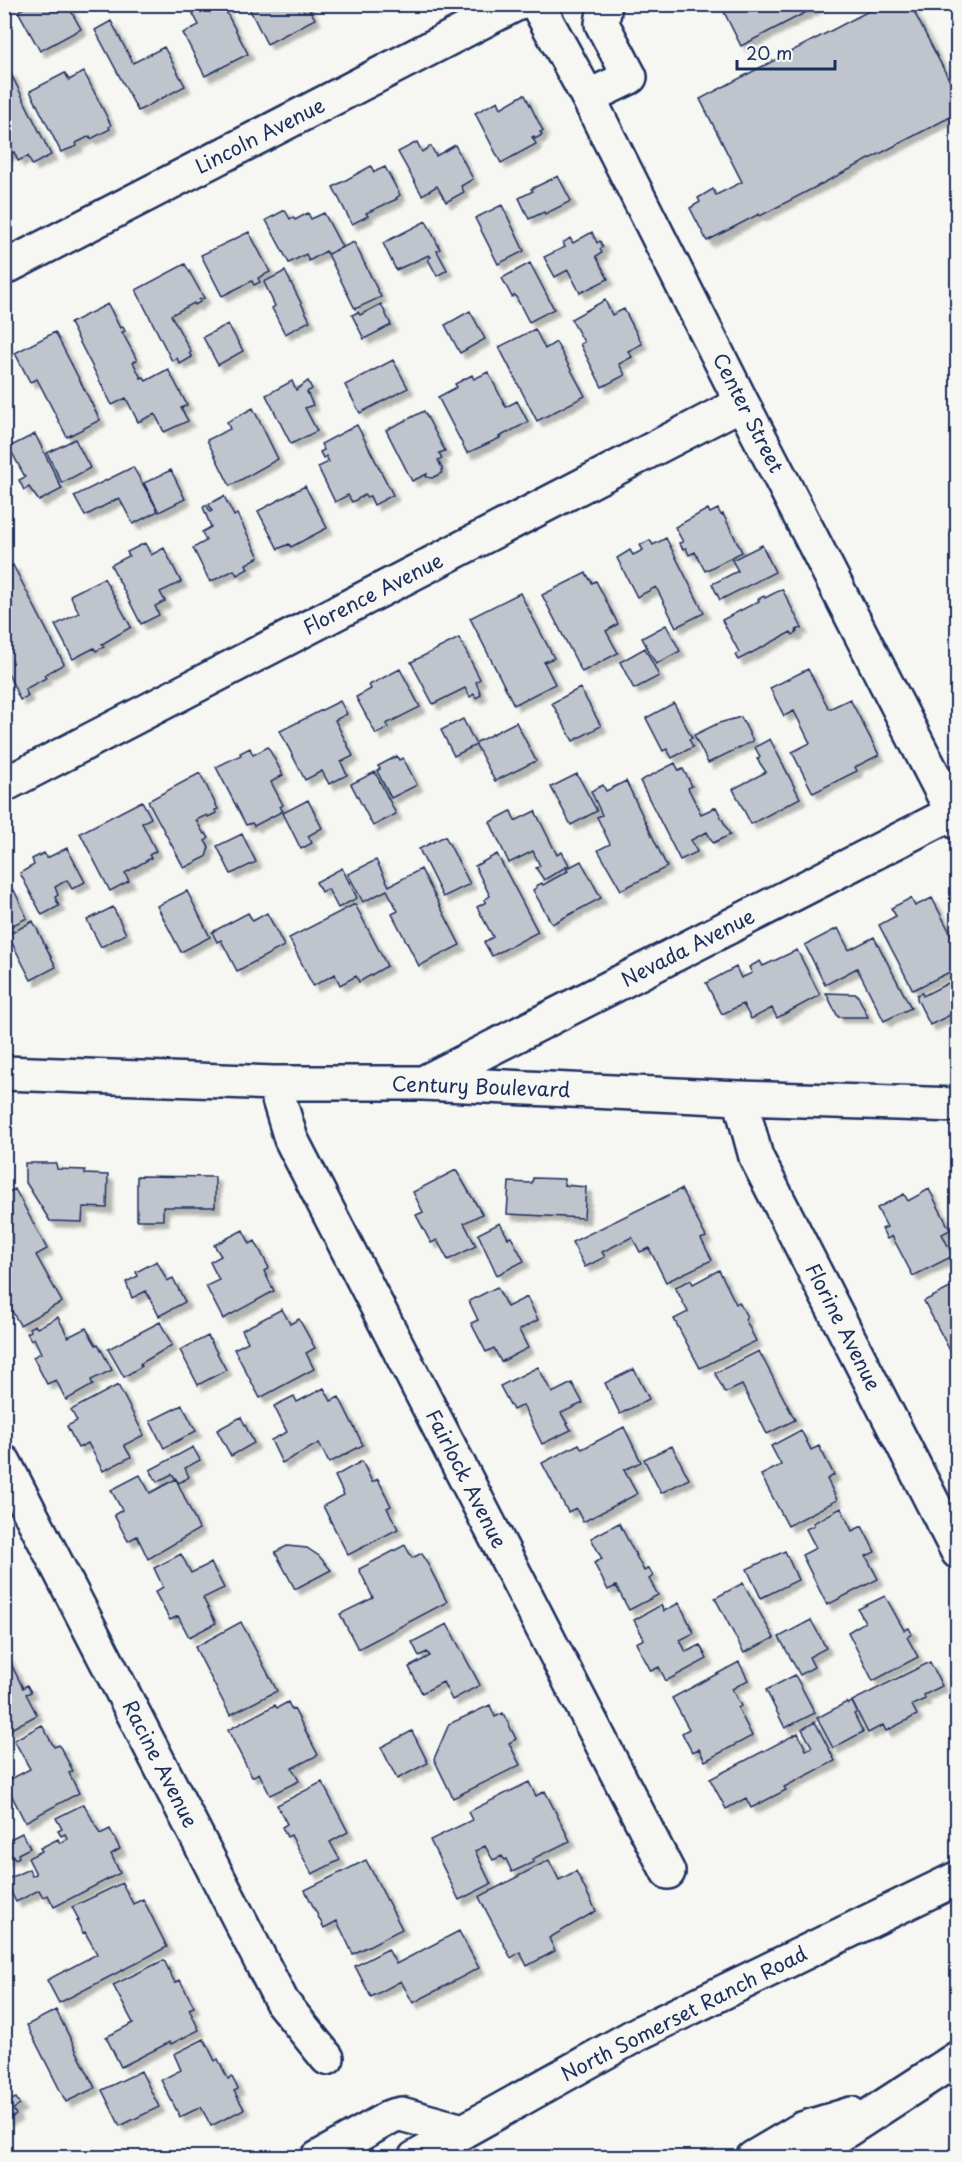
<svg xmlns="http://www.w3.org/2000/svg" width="962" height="2162" font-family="'Playpen Sans',sans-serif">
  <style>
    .building { fill: #c0c4cd; stroke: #1b2f5e; stroke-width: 1.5; filter: url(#shadow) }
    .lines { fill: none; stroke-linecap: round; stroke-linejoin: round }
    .minor-casing { stroke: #1b2f5e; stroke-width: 38 }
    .major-casing { stroke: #1b2f5e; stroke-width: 38 }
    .highway-casing { stroke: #1b2f5e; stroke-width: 38 }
    .minor { stroke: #f6f6f2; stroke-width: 33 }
    .major { stroke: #f6f6f2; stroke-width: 33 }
    .highway { stroke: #f6f6f2; stroke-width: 33 }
    .labels { text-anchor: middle; stroke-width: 6; stroke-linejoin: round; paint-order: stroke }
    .street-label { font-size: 20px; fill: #1b2f5e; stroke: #f6f6f2 }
  </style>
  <defs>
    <filter id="shadow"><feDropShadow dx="5.5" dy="5.5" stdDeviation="1.5" flood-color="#0004"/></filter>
  </defs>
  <rect width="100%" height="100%" fill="#f6f6f2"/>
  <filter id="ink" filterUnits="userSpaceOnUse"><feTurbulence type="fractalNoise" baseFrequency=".0167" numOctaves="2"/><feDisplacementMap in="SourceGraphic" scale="12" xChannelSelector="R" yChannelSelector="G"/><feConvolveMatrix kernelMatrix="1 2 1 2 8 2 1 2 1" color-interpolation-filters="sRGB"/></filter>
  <g filter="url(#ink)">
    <path class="building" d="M31,4H67L81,29L40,51L18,11Z
      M188,4H222L248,54L205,76L183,33L199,25Z
      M247,4H307L315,19L267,44Z
      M720,4H822L741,46Z
      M882,4H910L958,97V113L760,216L759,214L707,241L690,208L700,202L698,198L713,189L716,195L742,182L700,99Z
      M111,21L133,63L164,47L185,86L138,111L95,30Z
      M10,72L51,155L32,165L28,156L18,161L14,152L4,156V74Z
      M84,72L111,125L109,127L110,129L91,139L90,136L76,143L77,146L61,152L30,91L65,73L69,80Z
      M523,95H525L543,131L540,132L542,135L535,139L534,136L532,137L536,144L501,163L475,113L498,101L501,108Z
      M417,142L422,152L431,146L436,156L455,145L473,179L461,186L464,192L446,202L437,186L422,195L398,152Z
      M371,166L374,172L385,167L400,195L396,198L397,199L366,213L368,216L352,224L333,187Z
      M558,176L571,201L545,214L544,212L529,219L519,198L533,191L531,189Z
      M502,205L524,251L498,264L475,218Z
      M285,210L290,219L293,217L295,220L308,213L311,219L324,213L342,247L328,254L326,251L309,261L306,254L289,263L266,220Z
      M426,221L440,249L437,251L447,270L437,276L428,259L431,257L429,255L396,270L383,243Z
      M249,232L270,272L258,278L260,282L254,285L252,281L222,296L201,255Z
      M592,232L597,243L600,241L603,247L600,249L602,253L596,256L608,279L580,293L568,270L555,277L544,257L565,247L563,243L570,238L573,243Z
      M354,242L381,297L355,309L328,254Z
      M530,263L554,309L529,322L515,295L512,297L502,278Z
      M185,264L204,298L199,300L200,302L195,305L194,303L171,315L191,352L189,353L192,357L180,364L177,358L172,361L136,290Z
      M285,271L310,321L285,334L272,308L275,306L264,282Z
      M605,300L612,315L624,309L642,344L628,351L632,357L619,364L625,375L602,387L580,344L584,342L571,319Z
      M108,304L120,328L123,327L125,331L122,332L137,360L133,362L141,378L144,377L146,381L168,369L187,405L181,408L188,421L164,432L155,414L138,422L126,398L112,405L70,323Z
      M381,304L391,325L364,339L352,315L358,312L360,315Z
      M470,311L485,339L460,353L445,325Z
      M228,324L243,351L218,365L203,337Z
      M535,329L545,349L556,342L585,396L537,421L499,347Z
      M55,332L100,420L67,437L37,379L30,382L15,353Z
      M393,360L408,388L360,413L345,385Z
      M488,372L506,407L517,401L528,422L499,437L500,438L467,453L438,397L457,387L455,384L472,375L474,379Z
      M292,381L296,390L308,381L312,389L307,392L313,405L305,408L317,431L291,444L266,395Z
      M253,408L278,459L230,486L207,440L230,429L227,422Z
      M424,411L445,451L439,453L442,458L438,460L442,468V473L432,478L426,477L427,474L412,481L386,430Z
      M357,425L393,495L374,505L370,496L366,497L365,495L352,502L348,495L335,502L318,467L329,462L326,456L323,458L320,452L324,450L321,444Z
      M35,434L62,489L39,501L29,487L24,490L19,480L25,477L9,447Z
      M75,439L90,468L62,483L47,453Z
      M133,467L158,511L133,524L119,498L85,516L74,496Z
      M171,470L185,499L159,512L144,483Z
      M305,486L327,528L291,547L289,544L278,549L258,511Z
      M224,496L234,516L237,514L259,557L246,564L248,569L237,575L234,570L210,582L193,548L206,541L202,532L211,527L203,507L207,505L210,512L212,511L209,504Z
      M708,509L710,513L718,509L721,515L723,514L742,552L705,571L695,552L689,555L686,548L683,549L679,543L683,542L675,527Z
      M666,538L704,613L676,627L656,587L637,597L617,558L630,550L633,555L643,550L640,545L650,540L653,545Z
      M145,543L151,555L164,548L181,582L160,592L165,601L155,606L159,615L141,624L111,565L129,556L127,552Z
      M762,545L775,572L720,600L712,584L738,571L732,560Z
      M13,565L64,664L44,675L46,678L25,689L28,696L20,700L9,675L6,676L4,673L6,670L4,666V569Z
      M586,573L592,583L596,581L618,624L606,631L618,653L582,672L542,595Z
      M104,578L131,627L102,644L104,647L96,651L94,648L73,659L55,625L79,613L70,595Z
      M782,589L802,628L796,630L797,632L793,635L791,632L738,660L735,655L739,652L722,620L759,601L758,599L764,596L765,598Z
      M520,593L554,658L544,662L555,684L514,705L470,618Z
      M666,625L680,651L656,664L642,638Z
      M459,638L480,679L476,682L481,695L476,698L474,694L470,697L465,688L433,704L411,662Z
      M645,648L659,676L634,689L620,662Z
      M400,669L420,707L386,724L388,728L376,734L356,697L371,689L369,685Z
      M808,669L829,709L850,699L879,755L855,767L857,771L813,793L792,752L810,743L794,711L784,716L770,688Z
      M580,688L601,726L573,741L552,703Z
      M340,701L347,714L335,720L353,756L341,762L347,775L329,784L322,771L305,780L280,731Z
      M674,703L692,738L689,739L693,747L672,758L667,749L663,751L646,718Z
      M741,717L753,741L708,763L694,735L719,723Z
      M463,719L475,743L516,722L536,761L495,781L476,745L454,756L441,730Z
      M770,739L800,798L751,824L733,789L766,772L757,759L760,757L755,747Z
      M268,747L283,775L271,782L283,805L280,807L283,811L254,826L252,823L246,825L216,767L241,755L240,753L250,748L253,755Z
      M397,756L399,760L403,758L417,785L391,798L377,771L380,769L378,766Z
      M675,763L679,771L683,769L692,786L688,788L701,814L716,807L730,835L713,843L707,832L691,840L697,852L680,860L640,781Z
      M375,772L396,814L373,826L351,784Z
      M200,773L218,809L215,810L216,813L208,817L207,815L196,820L204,834L206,833L209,838L205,841L209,847L206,857L184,868L148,801Z
      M577,774L597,811L571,825L551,787Z
      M626,781L667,867L621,890L598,850L610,844L597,817L602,815L591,791L603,785L606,791Z
      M308,800L322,828L308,836L312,843L301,849L283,813Z
      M142,801L151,818L142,823L156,851L149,855L151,858L125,873L129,881L110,891L80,833Z
      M511,811L515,821L535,811L557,855L562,852L569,865L544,880L536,868L540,866L533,851L509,863L490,822Z
      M242,834L256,862L231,874L217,846Z
      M445,836L470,884L443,897L419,849Z
      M67,848L85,882L72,889L67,880L55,887L58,895L55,897L59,906L42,915L20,873L34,865L32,859L44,853L47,858Z
      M497,854L538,932L492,956L484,942L493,937L477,907L486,902L484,900L490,896L475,866Z
      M376,860L389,886L421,869L460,945L419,966L392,914L398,911L387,890L363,902L348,874Z
      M581,861L601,898L552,924L533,890L537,887L536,886L542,883L543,885L568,871L566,869Z
      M342,868L357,898L338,908L328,889L321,892L316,882Z
      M14,890L27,918L9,927L11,931L4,935V895Z
      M187,891L210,937L181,952L157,906Z
      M911,898L915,906L932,898L958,948V968L913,990L879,925L896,916L891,908Z
      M355,904L387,966L359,982L356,976L340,985L335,974L313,986L289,938Z
      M113,907L126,934L101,947L87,920Z
      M248,913L253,921L267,913L284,946L237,971L221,940L217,942L212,932Z
      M33,921L56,967L31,980L8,935Z
      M838,928L849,950L874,937L911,1008L884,1021L857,968L825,985L805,945Z
      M797,950L820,995L777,1018L772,1008L751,1019L743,1004L722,1014L706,983L736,967L741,978L752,973L749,967L760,961L763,966Z
      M958,978V1011L930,1025L917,999V995L922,993L923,996Z
      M826,993L857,994L868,1017H838Z
      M25,1163H56L57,1169L85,1170V1174L108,1175L107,1208L83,1207L82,1222L50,1221L25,1181Z
      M456,1170L482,1214L464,1223L476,1246L448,1260L437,1240L431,1243L416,1215L423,1212L413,1192Z
      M137,1176L215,1177V1207H163V1220H137Z
      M533,1178L564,1179V1185L586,1187L584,1218L507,1214L509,1182L532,1183Z
      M15,1189L47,1249L36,1255L62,1302L20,1325L4,1297V1194Z
      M681,1189L706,1237L701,1239L712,1260L666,1282L649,1248L640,1252L632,1237L602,1252L605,1257L585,1267L572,1242Z
      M929,1189L950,1230L942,1234L953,1256L913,1276L892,1236L887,1239L882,1229L887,1227L877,1208L904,1194L908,1201Z
      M500,1223L508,1238L511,1237L524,1261L497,1275L478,1234Z
      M243,1230L250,1244L255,1241L269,1268L264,1271L274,1291L223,1319L206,1286L219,1280L210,1262L221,1256L214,1245Z
      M157,1261L167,1281L173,1278L185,1302L159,1316L146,1291L132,1298L126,1282L138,1276L136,1272Z
      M719,1270L736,1304L739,1302L747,1317L745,1319L756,1341L700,1368L674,1319L688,1312L675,1287L691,1280L693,1284Z
      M497,1287L507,1307L527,1297L538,1320L519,1330L528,1348L501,1362L494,1348L486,1352L471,1323L478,1320L469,1301Z
      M952,1287L958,1298V1366L924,1301Z
      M282,1309L290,1324L299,1319L315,1348L306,1353L314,1369L260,1398L234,1349L248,1342L242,1330Z
      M58,1317L68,1337L86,1328L96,1345L98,1344L112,1370L91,1380L93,1385L66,1400L56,1380L47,1384L33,1357L41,1353L34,1338L31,1340L27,1333L31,1331L29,1328L35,1325L37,1328Z
      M160,1322L172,1345L140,1364L142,1366L124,1377L108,1349Z
      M208,1336L226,1370L198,1385L180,1350Z
      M759,1351L795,1420L767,1434L742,1385L725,1393L715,1373Z
      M538,1367L552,1393L572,1383L583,1403L561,1413L571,1430L542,1444L523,1405L513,1410L500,1386Z
      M634,1369L649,1399L620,1414L605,1383Z
      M118,1385L144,1435L124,1445L131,1457L103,1471L88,1443L78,1448L67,1426L77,1421L71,1410Z
      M324,1388L331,1401L339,1397L363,1445L329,1463L319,1443L282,1463L271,1440L287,1432L274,1406L294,1396L297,1402Z
      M182,1405L196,1431L164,1448L150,1421Z
      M241,1417L254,1443L231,1456L217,1430Z
      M624,1427L641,1462L624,1470L637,1494L583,1522L576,1508L568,1512L542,1463L579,1444L582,1449Z
      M801,1430L811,1450L819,1446L834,1475L827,1479L837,1500L788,1526L761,1475L781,1465L771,1446Z
      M672,1446L689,1479L661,1493L644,1459Z
      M193,1447L200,1460L185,1468L189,1477L179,1483L172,1474L157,1482L150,1470Z
      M362,1461L372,1482L378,1479L391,1506L387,1508L398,1529L348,1555L323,1506L344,1495L335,1476Z
      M140,1475L150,1493L176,1479L199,1529L148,1559L137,1536L128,1541L114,1515L122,1510L111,1490Z
      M841,1508L852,1531L862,1526L875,1552L866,1556L878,1579L827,1605L802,1555L816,1548L806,1529L814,1525L813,1523Z
      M619,1523L644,1571L649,1568L653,1576L649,1579L658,1595L629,1610L616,1586L608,1590L594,1563L602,1559L591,1538Z
      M405,1545L412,1558L422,1553L447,1602L358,1649L340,1614L373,1598L359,1569Z
      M287,1546L307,1548L319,1556L331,1570L295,1589L275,1552Z
      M785,1551L798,1580L761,1598L747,1569Z
      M181,1554L191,1573L211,1563L224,1588L203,1598L216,1623L189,1637L178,1616L170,1620L155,1592L163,1587L154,1568Z
      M743,1583L774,1638L744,1653L715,1598Z
      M885,1596L904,1630L909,1628L912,1634L907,1637L918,1657L873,1681L848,1632L865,1622L858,1609Z
      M679,1603L694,1633L680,1640L686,1652L700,1645L707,1659L666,1681L659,1667L651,1671L636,1643L644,1639L634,1620L661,1605L664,1611Z
      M811,1620L826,1648L809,1657L814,1667L800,1675L779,1637Z
      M241,1622L277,1691L230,1715L195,1647Z
      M447,1624L480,1685L452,1700L443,1682L422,1693L409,1667L430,1656L427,1652L419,1656L412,1642Z
      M6,1654L23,1688L27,1685L31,1692L26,1694L37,1715L9,1730L4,1722Z
      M739,1662L748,1680L732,1689L741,1706L738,1708L752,1736L705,1761L699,1749L692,1752L682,1733L689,1729L672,1698Z
      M930,1662L942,1686L924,1695L925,1699L912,1705L917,1715L886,1731L883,1725L868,1733L852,1701Z
      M795,1675L815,1713L785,1728L766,1690Z
      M288,1702L292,1710L294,1709L318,1755L292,1768L299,1781L270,1795L259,1773L252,1777L228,1730L275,1705L277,1708Z
      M847,1702L848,1704L852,1702L857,1712L854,1714L863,1732L833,1748L817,1718Z
      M490,1705L495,1717L503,1713L516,1739L509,1743L520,1765L453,1798L434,1759L449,1724Z
      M815,1722L835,1761L784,1787L786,1790L751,1808L746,1798L726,1809L710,1779L798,1733L806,1750L812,1747L802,1729Z
      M42,1725L54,1747L59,1745L73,1771L69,1773L79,1793L25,1822L5,1782L30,1769L14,1740Z
      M412,1731L428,1763L397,1779L381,1747Z
      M322,1782L348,1832L330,1842L340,1860L312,1874L291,1835L287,1837L282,1827L287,1824L277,1805Z
      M529,1782L536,1796L545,1791L570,1841L532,1859L534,1862L512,1872L506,1859L504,1860L502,1856L493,1860L485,1846L475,1851L491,1884L459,1900L430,1840L472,1820L468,1812Z
      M84,1804L100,1834L110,1829L120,1849L111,1854L120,1873L54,1907L48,1895L43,1897L39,1890L16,1902L5,1880L29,1869L32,1876L36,1874L28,1858L42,1851L40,1848L58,1839L60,1843L68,1839L65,1834L61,1836L58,1831L62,1829L56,1818Z
      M22,1833L30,1848L18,1854L19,1857L15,1859L13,1856L4,1860V1842Z
      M366,1860L402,1929L353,1954L337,1921L324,1928L305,1890Z
      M549,1860L559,1880L576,1871L596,1911L549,1938L555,1951L527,1966L520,1952L511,1958L479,1897Z
      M122,1883L133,1904L143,1899L167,1947L59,2003L47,1980L97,1954L85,1932L83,1933L77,1921L79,1920L72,1907Z
      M459,1931L479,1968L413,2003L401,1981L371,1997L355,1966L388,1949L396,1964Z
      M164,1960L175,1983L180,1980L194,2007L189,2009L199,2030L171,2044L170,2042L121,2067L106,2037L133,2023L113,1985Z
      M56,2010L95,2088L66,2102L27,2025Z
      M204,2039L215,2061L218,2059L228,2079L232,2077L238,2089L234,2091L244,2109L211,2126L201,2107L180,2117L161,2080L181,2070L174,2054Z
      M141,2071L159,2107L120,2126L102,2090Z
      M4,2092L9,2101L16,2098L20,2105L13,2109L16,2115L4,2121Z"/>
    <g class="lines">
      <defs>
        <path id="minor" d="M537,4L588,97L742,403L958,823
          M588,97L630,77L602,24L605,4
          M4,268L516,4
          M4,785L742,403
          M4,1073L274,1083H423L740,1098L958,1105
          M425,1082L952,813
          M274,1083L291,1139L668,1872
          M740,1098L756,1157L958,1552
          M4,1462L282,2002L327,2058
          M318,2158L392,2116L401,2114L463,2131"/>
        <path id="major" d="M415,2158L641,2032L958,1878"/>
        <path id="highway" d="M753,2158L802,2129L851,2114
          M804,2158L958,2058"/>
      </defs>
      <use href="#minor" class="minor-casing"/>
      <use href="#major" class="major-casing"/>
      <use href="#highway" class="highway-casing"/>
      <use href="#minor" class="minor"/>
      <use href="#major" class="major"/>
      <use href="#highway" class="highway"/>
    </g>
  </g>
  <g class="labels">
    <g class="street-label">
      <text transform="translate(260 136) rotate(-27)" y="7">Lincoln Avenue</text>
      <text transform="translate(748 413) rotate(63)" y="7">Center Street</text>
      <text transform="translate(373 594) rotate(-27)" y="7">Florence Avenue</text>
      <text transform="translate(688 948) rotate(-27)" y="7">Nevada Avenue</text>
      <text transform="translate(481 1087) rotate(2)" y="7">Century Boulevard</text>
      <text transform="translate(843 1327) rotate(63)" y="7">Florine Avenue</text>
      <text transform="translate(466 1479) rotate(63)" y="7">Fairlock Avenue</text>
      <text transform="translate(160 1764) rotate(63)" y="7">Racine Avenue</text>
      <text transform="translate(684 2014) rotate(-27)" y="7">North Somerset Ranch Road</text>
    </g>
  </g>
  <rect width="962" height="2162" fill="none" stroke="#f6f6f2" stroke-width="24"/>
  <rect x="12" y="12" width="938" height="2138" fill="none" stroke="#1b2f5e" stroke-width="2" filter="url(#ink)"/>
  <path d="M737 60v9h98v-9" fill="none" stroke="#1b2f5e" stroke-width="3"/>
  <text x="746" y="60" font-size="18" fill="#1b2f5e" stroke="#f6f6f2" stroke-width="4.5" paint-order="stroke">20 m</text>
</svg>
